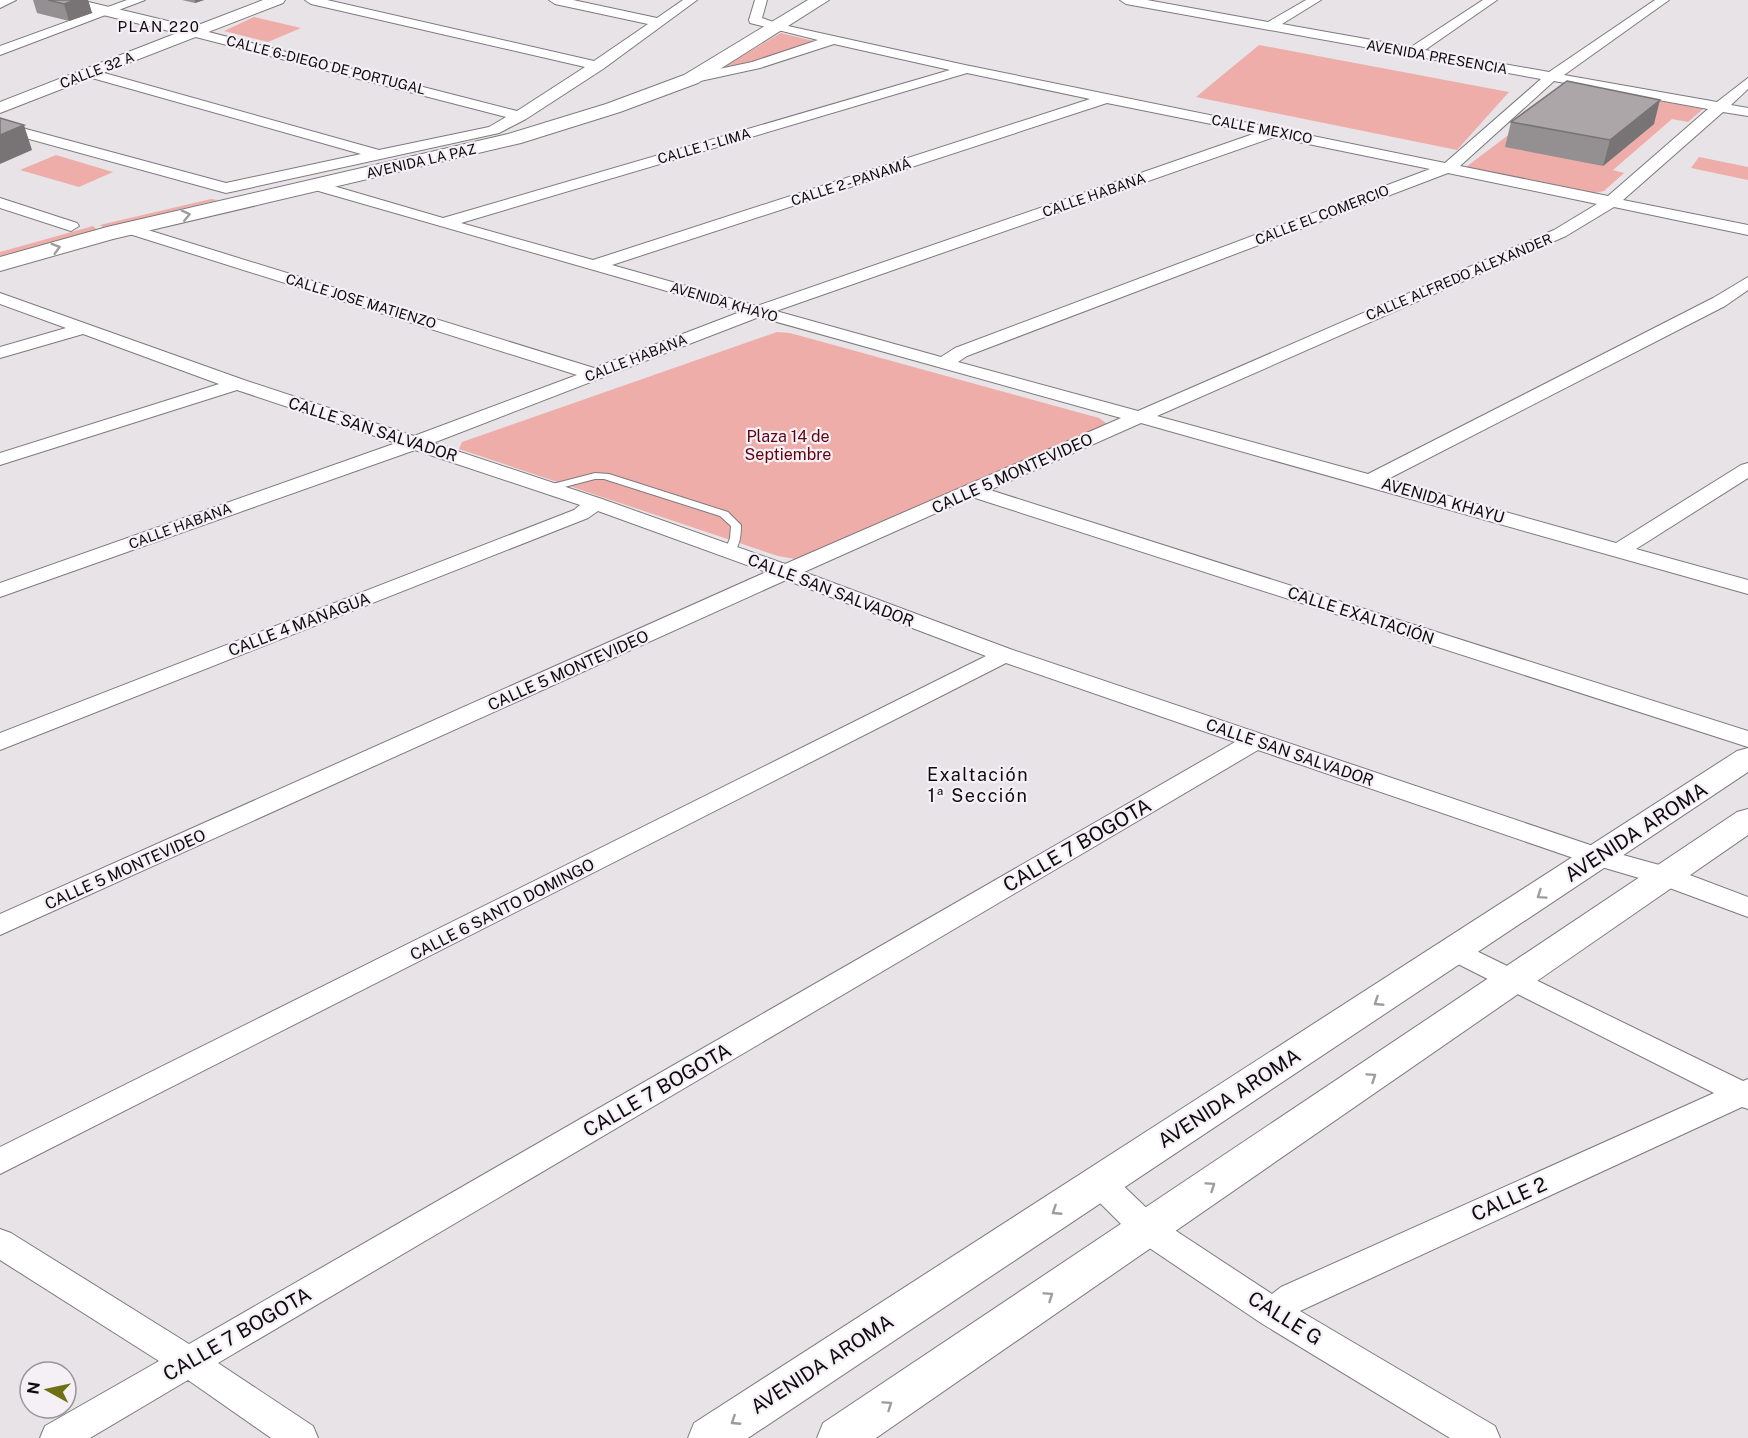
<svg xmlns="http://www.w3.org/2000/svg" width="1748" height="1438" font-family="'Public Sans',sans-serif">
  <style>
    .green { fill: #eeada9 }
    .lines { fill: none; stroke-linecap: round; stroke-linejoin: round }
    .service-casing { stroke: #7d7a7e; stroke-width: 2 }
    .minor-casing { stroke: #7d7a7e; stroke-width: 2 }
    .tertiary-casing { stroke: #7d7a7e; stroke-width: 2 }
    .secondary-casing { stroke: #7d7a7e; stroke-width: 2 }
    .service { fill: #fff; fill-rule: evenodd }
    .minor { fill: #fff; fill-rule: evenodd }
    .tertiary { fill: #fff; fill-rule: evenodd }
    .secondary { fill: #fff; fill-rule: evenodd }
    .wall { fill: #948f90 }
    .shaded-wall { fill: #787476 }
    .building { fill: #aca6a8; stroke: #787476; stroke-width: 1.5 }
    .oneway { stroke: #9e9d9e }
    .labels { text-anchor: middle; stroke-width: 4.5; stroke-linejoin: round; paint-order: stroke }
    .far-street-label { font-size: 14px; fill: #0d0b0d; stroke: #f4f0f5 }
    .far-neighbourhood-label { font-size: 15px; letter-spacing: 1.5px; fill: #0d0b0d; stroke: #f4f0f5 }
    .street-label { font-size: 16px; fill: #0d0b0d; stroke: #f4f0f5 }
    .park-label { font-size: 16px; fill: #620010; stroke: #f4f0f5 }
    .neighbourhood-label { font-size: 18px; letter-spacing: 1.5px; fill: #0d0b0d; stroke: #f4f0f5 }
    .near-street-label { font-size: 20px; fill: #0d0b0d; stroke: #f4f0f5 }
  </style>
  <rect width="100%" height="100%" fill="#e7e3e7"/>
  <path class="green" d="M254,17L301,28L268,42L224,31Z
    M781,33L814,41L760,60L723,67Z
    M1259,45L1509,92L1457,150L1196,97Z
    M1575,85L1703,109L1688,122L1672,119L1613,170L1624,173L1604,191L1590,194L1466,167Z
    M56,155L113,172L79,187L20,170Z
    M1699,157L1748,167V180L1691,168Z
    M211,199L218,200L104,228L100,225Z
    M93,226L97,230L0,257V252Z
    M777,332L790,333L1099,418L1109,425L801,560L778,556L459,449L462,442Z"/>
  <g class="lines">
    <defs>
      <path id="service" d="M595,473L609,474L728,512L741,525C741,535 740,550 730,554L725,551L730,538L731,526L720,516L604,479H595L549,491L544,488L545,486Z"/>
      <path id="minor" d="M0,0H16L0,8Z
        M127,0H145L0,55V46Z
        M305,0H327L594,61L648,24L555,4L549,0H573L657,18L683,0H697L603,69L526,119L499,133L226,193L0,131V122L226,183L361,154L85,76V70L90,69L379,150L489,127L506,117L188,35L186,32L193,28L517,111L585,67L311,4Z
        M755,0H767L762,18L779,24L965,65L1445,163L1541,79L1126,4L1120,0H1147L1268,22L1306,0H1321L1282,24L1411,47L1483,0H1497L1425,50L1549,72L1655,0H1669L1564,75L1717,102L1748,78V89L1731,105L1748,108V116L1723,112L1623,200L1748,225V235L1614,207L1566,236L1157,416L1368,474L1713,298L1748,277V290L1725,306L1388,479L1616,543L1741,465L1748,463V478L1636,549L1748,580V594L1141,423L990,490L1748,731V747L972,497L804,572L1010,649L1605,850L1674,869L1748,897V917L1656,883L1588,863L1258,750L218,1363L313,1426L318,1438H271L188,1380L90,1438H40L45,1426L159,1361L0,1260V1229L11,1233L189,1344L1235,742L1006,663L0,1174V1147L986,656L786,580L0,935V914L766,572L598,511L588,518L0,750V733L574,510L580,505L415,450L0,597V583L396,443L237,390L0,465V453L219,384L83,334L0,358V347L66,328L0,304V293L244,380L414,436L577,375L123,232L121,229L123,226H135L594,368L740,312L308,188L305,185L313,180L443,218L950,70L834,44L760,68L691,83L686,82V76L752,62L818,40L750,23L749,20ZM967,73L1090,99L593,260L461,223ZM1554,81L1708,109L1608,196L1460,166ZM1107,103L1256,133L757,306L612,265ZM1274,137L1430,169L955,348L941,357L776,311ZM1448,173L1597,204L1554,230L1138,411L958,362L967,356ZM759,317L1121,418L785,564L602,499L433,443Z
        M0,198L77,223L79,226L71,231L0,208Z
        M1456,941L1743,1081L1748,1079V1109L1742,1107L1300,1311L1495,1426L1500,1438H1450L1261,1323L1136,1239L1088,1191L1083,1182L1088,1173L1099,1169L1110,1173L1158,1219L1272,1294L1281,1287L1714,1093L1446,958L1442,951L1446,944Z"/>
      <path id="tertiary" d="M52,0H80L193,27L263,0H285L283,3L0,113V102L177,33L54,3Z
        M1748,748V772L748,1438H688L694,1423L1737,751Z
        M1748,809V835L876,1438H817L823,1423L1737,812Z"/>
      <path id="secondary" d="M808,0H829L698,83L620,112L521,143L113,239L0,271V257L107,227L508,134L606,104L684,75Z"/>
    </defs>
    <use href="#service" class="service-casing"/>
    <use href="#minor" class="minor-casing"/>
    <use href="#tertiary" class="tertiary-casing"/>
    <use href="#secondary" class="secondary-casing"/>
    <use href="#service" class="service"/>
    <use href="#minor" class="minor"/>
    <use href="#tertiary" class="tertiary"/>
    <use href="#secondary" class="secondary"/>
  </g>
  <path class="wall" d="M33,0H88L92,13L69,21L37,13Z
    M182,0H204L195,3Z
    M1511,122L1654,124L1603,166L1505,147Z"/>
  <path class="shaded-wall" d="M75,0H88L92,13L69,21L64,4Z
    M195,0H204L195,3Z
    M1660,100L1654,124L1603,166L1610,140Z
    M24,125L32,150L0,164V135Z"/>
  <path class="building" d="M48,0H75L64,4Z
    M1567,81L1660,100L1610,140L1511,122Z
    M0,118L24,125L0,135Z"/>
  <defs><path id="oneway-chevron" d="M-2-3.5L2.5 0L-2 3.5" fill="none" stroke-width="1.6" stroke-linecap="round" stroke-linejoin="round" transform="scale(1.5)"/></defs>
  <g class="oneway">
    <use href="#oneway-chevron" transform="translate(186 215) rotate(-13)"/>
    <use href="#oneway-chevron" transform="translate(56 248) rotate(-16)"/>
    <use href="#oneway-chevron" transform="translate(1541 895) rotate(146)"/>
    <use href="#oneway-chevron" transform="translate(1378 1002) rotate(147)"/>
    <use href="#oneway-chevron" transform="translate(1372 1077) rotate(-34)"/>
    <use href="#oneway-chevron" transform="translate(1211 1186) rotate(-34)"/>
    <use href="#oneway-chevron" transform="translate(1056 1211) rotate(147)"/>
    <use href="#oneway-chevron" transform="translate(1049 1296) rotate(-34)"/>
    <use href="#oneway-chevron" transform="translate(888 1405) rotate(-34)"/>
    <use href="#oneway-chevron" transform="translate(735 1421) rotate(147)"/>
  </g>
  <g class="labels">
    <g class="far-street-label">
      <text transform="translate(1437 57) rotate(10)" y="5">AVENIDA PRESENCIA</text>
      <text transform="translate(326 65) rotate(14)" y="5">CALLE 6-DIEGO DE PORTUGAL</text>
      <text transform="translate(97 70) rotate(-21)" y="5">CALLE 32 A</text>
      <text transform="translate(1262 129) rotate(11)" y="5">CALLE MEXICO</text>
      <text transform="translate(704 146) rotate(-16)" y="5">CALLE 1 - LIMA</text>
      <text transform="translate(421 161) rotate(-13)" y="5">AVENIDA LA PAZ</text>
      <text transform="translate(851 182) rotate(-18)" y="5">CALLE 2 - PANAMÁ</text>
      <text transform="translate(1094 195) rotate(-19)" y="5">CALLE HABANA</text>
      <text transform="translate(1322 215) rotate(-21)" y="5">CALLE EL COMERCIO</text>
      <text transform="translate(1459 277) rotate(-23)" y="5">CALLE ALFREDO ALEXANDER</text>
      <text transform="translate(361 301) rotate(17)" y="5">CALLE JOSE MATIENZO</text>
      <text transform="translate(724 302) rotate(16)" y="5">AVENIDA KHAYO</text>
      <text transform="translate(636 358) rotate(-21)" y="5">CALLE HABANA</text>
      <text transform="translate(180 526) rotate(-20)" y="5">CALLE HABANA</text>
    </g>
    <g class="far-neighbourhood-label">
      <text x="159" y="32">PLAN 220</text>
    </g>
    <g class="street-label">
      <text transform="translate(373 429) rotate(18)" y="6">CALLE SAN SALVADOR</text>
      <text transform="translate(1012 473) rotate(-24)" y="6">CALLE 5 MONTEVIDEO</text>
      <text transform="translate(1443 500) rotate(16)" y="6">AVENIDA KHAYU</text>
      <text transform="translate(831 590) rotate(21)" y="6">CALLE SAN SALVADOR</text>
      <text transform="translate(1361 615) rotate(18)" y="6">CALLE EXALTACIÓN</text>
      <text transform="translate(299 624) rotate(-21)" y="6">CALLE 4 MANAGUA</text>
      <text transform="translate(568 670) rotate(-24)" y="6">CALLE 5 MONTEVIDEO</text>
      <text transform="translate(1290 752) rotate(19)" y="6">CALLE SAN SALVADOR</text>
      <text transform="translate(125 869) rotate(-24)" y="6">CALLE 5 MONTEVIDEO</text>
      <text transform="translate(502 909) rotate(-27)" y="6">CALLE 6 SANTO DOMINGO</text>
    </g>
    <g class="park-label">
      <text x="788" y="442">Plaza 14 de<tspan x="788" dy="18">Septiembre</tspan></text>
    </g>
    <g class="neighbourhood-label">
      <text x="978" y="781">Exaltación<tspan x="978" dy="21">1ª Sección</tspan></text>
    </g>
    <g class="near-street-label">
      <text transform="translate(1636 832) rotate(-33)" y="7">AVENIDA AROMA</text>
      <text transform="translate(1077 845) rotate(-30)" y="7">CALLE 7 BOGOTA</text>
      <text transform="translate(657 1090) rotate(-30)" y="7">CALLE 7 BOGOTA</text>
      <text transform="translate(1229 1098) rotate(-33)" y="7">AVENIDA AROMA</text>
      <text transform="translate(1509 1199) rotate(-24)" y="7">CALLE 2</text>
      <text transform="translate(1285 1318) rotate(32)" y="7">CALLE G</text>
      <text transform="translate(237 1334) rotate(-30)" y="7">CALLE 7 BOGOTA</text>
      <text transform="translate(822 1364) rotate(-33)" y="7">AVENIDA AROMA</text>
    </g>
  </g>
  <g transform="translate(48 1390) rotate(278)"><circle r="28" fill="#f4f0f5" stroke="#989498" stroke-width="1.5"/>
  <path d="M0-4.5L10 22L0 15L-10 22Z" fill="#6f7014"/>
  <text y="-9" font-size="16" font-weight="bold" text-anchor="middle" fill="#0d0b0d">N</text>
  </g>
</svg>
